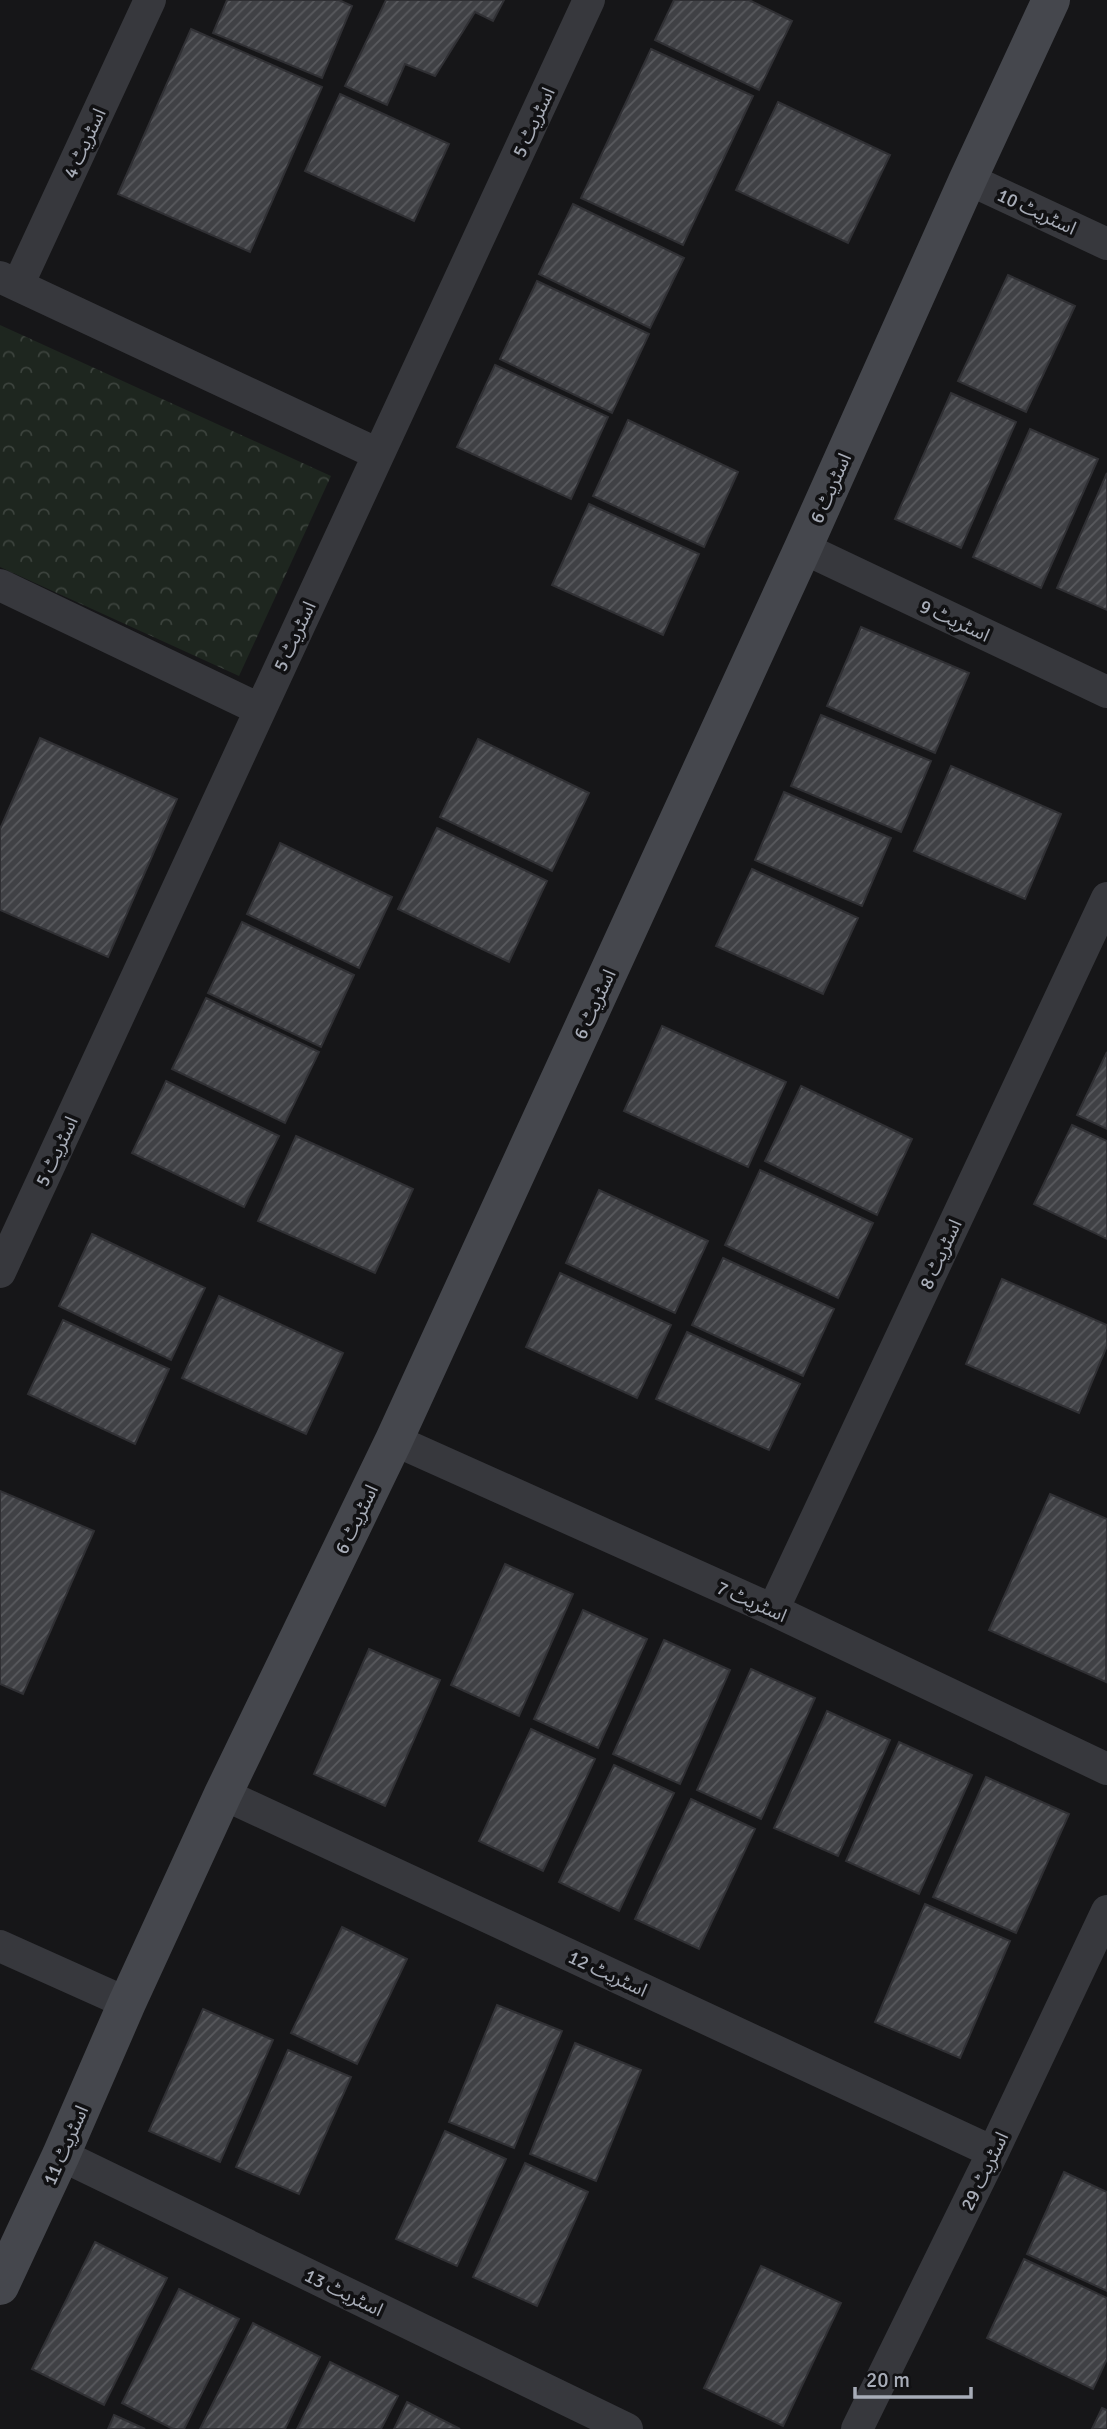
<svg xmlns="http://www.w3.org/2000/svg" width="1107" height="2429" font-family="Signika,'Noto Sans Arabic',sans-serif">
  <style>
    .park { fill: url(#park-crowns) }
    .building { fill: url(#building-hatch); stroke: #303034; stroke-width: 2 }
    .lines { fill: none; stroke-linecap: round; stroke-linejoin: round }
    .street { stroke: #37383d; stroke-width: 32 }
    .secondary { stroke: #45474d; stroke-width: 38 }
    .labels { text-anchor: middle; stroke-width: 7; stroke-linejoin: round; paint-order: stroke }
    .street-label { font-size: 19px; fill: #a8adb8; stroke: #111113 }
  </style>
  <defs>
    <pattern id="park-crowns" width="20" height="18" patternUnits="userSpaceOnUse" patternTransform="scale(1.75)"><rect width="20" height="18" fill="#1e261f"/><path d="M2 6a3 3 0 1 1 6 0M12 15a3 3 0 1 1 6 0" fill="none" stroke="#3c433d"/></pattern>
    <pattern id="building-hatch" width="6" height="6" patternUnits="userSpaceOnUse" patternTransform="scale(1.75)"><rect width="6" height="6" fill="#404145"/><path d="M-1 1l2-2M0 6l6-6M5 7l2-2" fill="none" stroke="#595a5e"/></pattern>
  </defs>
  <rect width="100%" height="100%" fill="#161618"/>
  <path class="park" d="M0,325L331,476L239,676L0,567Z"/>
  <path class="building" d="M227,0H339L352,6L322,78L213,33Z
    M386,0H504L493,21L475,12L435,76L405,64L387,105L345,86Z
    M674,0H749L792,21L759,90L655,40Z
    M191,29L322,87L250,252L118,194Z
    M651,49L753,96L683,245L581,198Z
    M340,94L449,144L414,221L305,171Z
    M778,102L890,155L848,243L736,190Z
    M573,204L684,258L650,328L539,274Z
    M1008,275L1075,306L1026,412L958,381Z
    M537,281L649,334L612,413L500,359Z
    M495,365L608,417L571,499L457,447Z
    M951,393L1016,422L961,548L895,519Z
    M628,420L738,472L704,547L593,496Z
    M1030,429L1098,459L1041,588L973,557Z
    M1107,473V610L1057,588Z
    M589,504L699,554L663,635L552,585Z
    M861,627L969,673L935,753L827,706Z
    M821,715L931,761L901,832L791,786Z
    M40,738L177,799L108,957L0,910V829Z
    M478,739L589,793L552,871L440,817Z
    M951,766L1061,814L1025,899L914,851Z
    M784,792L891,838L862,906L755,860Z
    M437,828L547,881L509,962L398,909Z
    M280,843L392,897L359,968L247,914Z
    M752,869L858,918L823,994L716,946Z
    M242,922L354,975L321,1047L208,993Z
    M206,998L319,1052L285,1123L172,1069Z
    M662,1026L786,1082L748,1167L624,1111Z
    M1107,1052V1129L1077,1115Z
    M166,1081L279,1136L244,1207L132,1153Z
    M801,1086L912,1139L877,1215L765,1161Z
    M1072,1125L1107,1141V1239L1034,1204Z
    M296,1136L413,1189L375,1273L258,1221Z
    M760,1170L873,1223L838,1298L725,1245Z
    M599,1190L708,1241L675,1313L566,1263Z
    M92,1234L205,1288L171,1360L59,1306Z
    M723,1258L834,1309L803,1376L692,1325Z
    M560,1273L671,1325L637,1398L526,1347Z
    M1002,1279L1107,1325V1346L1079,1413L966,1364Z
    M219,1296L343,1353L306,1434L182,1378Z
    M63,1320L169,1369L135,1444L28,1394Z
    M687,1332L800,1384L769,1450L656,1399Z
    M0,1491L94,1531L23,1694L0,1684Z
    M1050,1494L1107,1519L1106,1682L989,1630Z
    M505,1564L573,1594L519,1716L451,1685Z
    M583,1610L647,1639L598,1748L534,1719Z
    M664,1640L730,1670L680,1784L613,1754Z
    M369,1649L440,1680L385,1806L314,1774Z
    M751,1669L815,1698L761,1819L697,1790Z
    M827,1711L890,1740L838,1856L774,1828Z
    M531,1729L595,1759L543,1871L479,1841Z
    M899,1742L972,1775L919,1894L846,1861Z
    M614,1765L674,1793L619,1911L559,1882Z
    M986,1777L1069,1814L1016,1933L933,1897Z
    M691,1799L755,1829L699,1949L635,1919Z
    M925,1904L1010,1941L960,2058L875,2022Z
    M342,1927L407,1959L357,2064L291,2033Z
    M497,2005L562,2031L514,2148L449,2122Z
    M203,2009L273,2040L220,2162L149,2131Z
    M575,2043L641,2070L596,2181L530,2154Z
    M288,2050L351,2077L299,2194L236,2167Z
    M445,2131L506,2159L457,2266L396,2239Z
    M525,2163L588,2192L537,2306L473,2277Z
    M1064,2172L1107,2192V2291L1027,2254Z
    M95,2242L167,2278L104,2405L32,2369Z
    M1024,2259L1107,2298V2359L1093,2389L987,2338Z
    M761,2266L841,2303L783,2426L704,2388Z
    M179,2289L239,2319L184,2429H173L122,2403Z
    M253,2323L320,2357L285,2429H200Z
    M330,2362L398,2396L381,2429H297Z
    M407,2402L460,2429H394Z
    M1102,2408L1107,2410V2429H1092Z
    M114,2415L145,2429H108Z"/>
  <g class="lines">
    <path class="street" d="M968,179L1107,244
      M0,277L378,454
      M18,285L150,0
      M803,548L1107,692
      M0,585L259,709
      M0,1272L589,0
      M394,1440L773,1610L1107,1769
      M773,1610L1107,898
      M223,1794L993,2152
      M0,1946L127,2003
      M61,2155L627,2429
      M857,2429L993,2152L1107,1911"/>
    <path class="secondary" d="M0,2286L61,2155L127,2003L223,1794L394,1440L803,548L968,179L1051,0"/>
  </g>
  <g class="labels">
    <g class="street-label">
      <text transform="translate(533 122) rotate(-65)" y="7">اسٹریٹ 5</text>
      <text transform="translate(84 143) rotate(-65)" y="7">اسٹریٹ 4</text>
      <text transform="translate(1037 211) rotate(25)" y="7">اسٹریٹ 10</text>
      <text transform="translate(830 488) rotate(-66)" y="7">اسٹریٹ 6</text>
      <text transform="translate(955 620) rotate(25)" y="7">اسٹریٹ 9</text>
      <text transform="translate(294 636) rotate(-65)" y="7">اسٹریٹ 5</text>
      <text transform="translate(594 1004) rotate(-65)" y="7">اسٹریٹ 6</text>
      <text transform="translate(56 1151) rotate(-65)" y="7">اسٹریٹ 5</text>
      <text transform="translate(940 1254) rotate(-65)" y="7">اسٹریٹ 8</text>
      <text transform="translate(356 1519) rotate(-64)" y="7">اسٹریٹ 6</text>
      <text transform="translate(752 1601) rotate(24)" y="7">اسٹریٹ 7</text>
      <text transform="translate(608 1973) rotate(25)" y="7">اسٹریٹ 12</text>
      <text transform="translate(65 2145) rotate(-66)" y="7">اسٹریٹ 11</text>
      <text transform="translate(984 2171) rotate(-64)" y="7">اسٹریٹ 29</text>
      <text transform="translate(344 2292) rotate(26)" y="7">اسٹریٹ 13</text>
    </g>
  </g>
  <path d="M855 2387v10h116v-10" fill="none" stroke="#a8adb8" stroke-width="3.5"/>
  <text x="866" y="2387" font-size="21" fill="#a8adb8" stroke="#111113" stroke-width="5" paint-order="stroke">20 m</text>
</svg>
